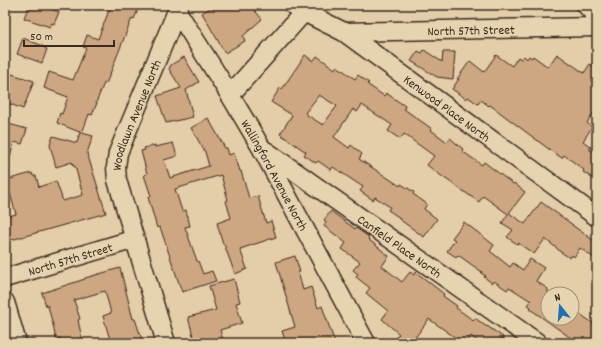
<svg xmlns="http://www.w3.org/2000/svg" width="602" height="348" font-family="Dekko,sans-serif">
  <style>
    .building { fill: #cda682; stroke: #3b2a1e; fill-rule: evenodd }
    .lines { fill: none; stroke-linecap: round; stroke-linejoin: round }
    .minor-casing { stroke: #3b2a1e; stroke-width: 21 }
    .minor { stroke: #e6d4b1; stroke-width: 18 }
    .labels { text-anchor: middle; stroke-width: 4; stroke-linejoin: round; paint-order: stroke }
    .street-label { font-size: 13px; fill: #3b2a1e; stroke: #e6d4b1 }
  </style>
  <rect width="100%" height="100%" fill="#e4cda9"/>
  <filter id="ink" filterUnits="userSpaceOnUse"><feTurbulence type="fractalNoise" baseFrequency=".025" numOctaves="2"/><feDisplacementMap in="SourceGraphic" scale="8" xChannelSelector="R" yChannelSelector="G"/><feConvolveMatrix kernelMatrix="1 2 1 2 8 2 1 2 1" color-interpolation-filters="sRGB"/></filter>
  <g filter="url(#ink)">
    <path class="building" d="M33,5H41L59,12L54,24L52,23L50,27L24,18L28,8L31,9Z
      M111,5H140L134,19L132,18L106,84L104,83L96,103H97L92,115L89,114L82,133L93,136L87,153L106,213L11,240L5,225V217L16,214L6,180L32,173L33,176H36L39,187L56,181L63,201L83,195L75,166H73L72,162L56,167L50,145L53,136L77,143L80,132L82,133L57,123L60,113L62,114L68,97L44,88L49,72L73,80L86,48L83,47L87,35L98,39Z
      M215,5H250L262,19L243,36L245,41L225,53L202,13Z
      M23,38L43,46V47L47,49L42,63L17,54Z
      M424,50L442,62L443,52H455L453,79L437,77L411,61L418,51L422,53Z
      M557,54L584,73L590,64L597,68V108L587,123L592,127L583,141L591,147L589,149L597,154V181L583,172L584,170L564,155L562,158L550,150L490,105L489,106L481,100L478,104L468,97L466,99L452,89L459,79H457L470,61L484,72L496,55L512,66L518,57L521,59L524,56L527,59L529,56L532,58L533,56L548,67Z
      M305,55L313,61L317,56L335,69L337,66L355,79L358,75L369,83L367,84L384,96L386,93L405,106L404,109L432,129L431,130L447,142L450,138L463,149L462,151L482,165L484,162L513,184L514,183L525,192L509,213L525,224L541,202L573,225H572L597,243V260L580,248L574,257L572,255L570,258L559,251V250L545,239L534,254L518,243L517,244L507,237L513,230L502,223L508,214L483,196L479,202L440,175L427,165L434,156L404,134L400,139L388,131L392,125L362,105L357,112L353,109L334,137L349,148L351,145L362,154L359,159L400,186L401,184L414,192L413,194L427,204L424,209L437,219L424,237L399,219L400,218L388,210L390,207L375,197L373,200L360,191L363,187L333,167L331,170L318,161L316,163L304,155L306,152L280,134L292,115L271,102L280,88L282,89ZM319,95L337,106L323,125L307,115H308L305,113Z
      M184,57L199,82L186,90L193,117L166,123L157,96L181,88L169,69L171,65Z
      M12,74L34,81L23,109L5,102V89L9,79H10Z
      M208,118L225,148H227L229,155L234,153L240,171H241L249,198L258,196L266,223L271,221L276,237L240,249L247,269L235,274L224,244H223L217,223L231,218L226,201L228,200L221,175L175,189L182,211L186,210L190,226L185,227L197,261H198L203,274L212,271L216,281L182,292L160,227L157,228L148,197L151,196L144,175L147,174L146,170L141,151L145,150L144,148L155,145V147L173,143L177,156L164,160L170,178L209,166L205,152L191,128Z
      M5,123L27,129L22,144L14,142L8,165H5Z
      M331,211L355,229L356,228L369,237L368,239L389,256L382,266L402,282L410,272L414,275L416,272L444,294L443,296L457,306L456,308L473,320L475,318L487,327V326L503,337L499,343H480L471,336L466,343H463L429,319L411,343H401L395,338L399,334L382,319L388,311L366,293L370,288L356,277L358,274L353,270L360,262L342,249L346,243L324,226L326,222L324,220Z
      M464,222L494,245L490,251L510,267L513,263L523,270L530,259L544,268L536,281L548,289V318H573L577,312L597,326V343H578L530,309L531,307L528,305L531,301L509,287L507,290L494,281L492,283L484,277L486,276L481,273L482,272L458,255L456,257L447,251L455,240L452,238Z
      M295,256L300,272H298L303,290L311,287L318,308L322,306L335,343H286L282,331L295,327L276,262Z
      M120,268L133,319H135L143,343H111L103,316L111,313L105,291L74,300L80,319L78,320L82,339L65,343H61L60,338L56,339L54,330V329L48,306H46L42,293L85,279V278Z
      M234,279L240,302L236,303L242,323L220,330L224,343H195L188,317L216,310L209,286Z"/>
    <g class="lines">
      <defs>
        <g id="minor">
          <path id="s1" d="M293,5L304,12L344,32L597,217"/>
          <path d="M586,5L597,17"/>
          <path id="s2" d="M177,11L230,95L262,149L366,343"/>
          <path id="s3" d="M344,32L597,27"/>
          <path d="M230,95L304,12L309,5"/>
          <path id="s4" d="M266,151L538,343"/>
          <path id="s5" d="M5,278L135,239"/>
          <path d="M5,302L17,343"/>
          <path id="s6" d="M166,343L117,180L116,167L118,153L177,11L179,5"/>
        </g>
      </defs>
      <use href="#minor" class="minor-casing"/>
      <use href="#minor" class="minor"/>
    </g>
  </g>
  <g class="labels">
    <g class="street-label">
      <text dy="5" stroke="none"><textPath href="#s3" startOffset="127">North 57th Street</textPath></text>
      <text dy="5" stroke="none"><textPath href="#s1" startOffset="186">Kenwood Place North</textPath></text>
      <text dy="5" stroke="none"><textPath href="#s6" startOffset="239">Woodlawn Avenue North</textPath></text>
      <text dy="5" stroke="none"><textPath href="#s2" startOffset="191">Wallingford Avenue North</textPath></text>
      <text dy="5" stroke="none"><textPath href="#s4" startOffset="164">Canfield Place North</textPath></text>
      <text dy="5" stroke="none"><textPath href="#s5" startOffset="68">North 57th Street</textPath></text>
    </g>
  </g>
  <rect width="602" height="348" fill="none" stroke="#e6d4b1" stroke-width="20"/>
  <rect x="10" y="10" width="582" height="328" fill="none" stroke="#3b2a1e" stroke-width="1.5" filter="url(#ink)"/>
  <g transform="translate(560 306) rotate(343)"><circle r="19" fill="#e6d4b1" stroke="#a29076"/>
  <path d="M0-3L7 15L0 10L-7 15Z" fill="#1f6fb2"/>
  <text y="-6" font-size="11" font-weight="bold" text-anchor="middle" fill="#3b2a1e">N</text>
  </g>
  <path d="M24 40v6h90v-6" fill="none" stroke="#3b2a1e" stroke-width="2"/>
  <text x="30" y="40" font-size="12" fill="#3b2a1e" stroke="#e6d4b1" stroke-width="3" paint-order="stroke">50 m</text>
</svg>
